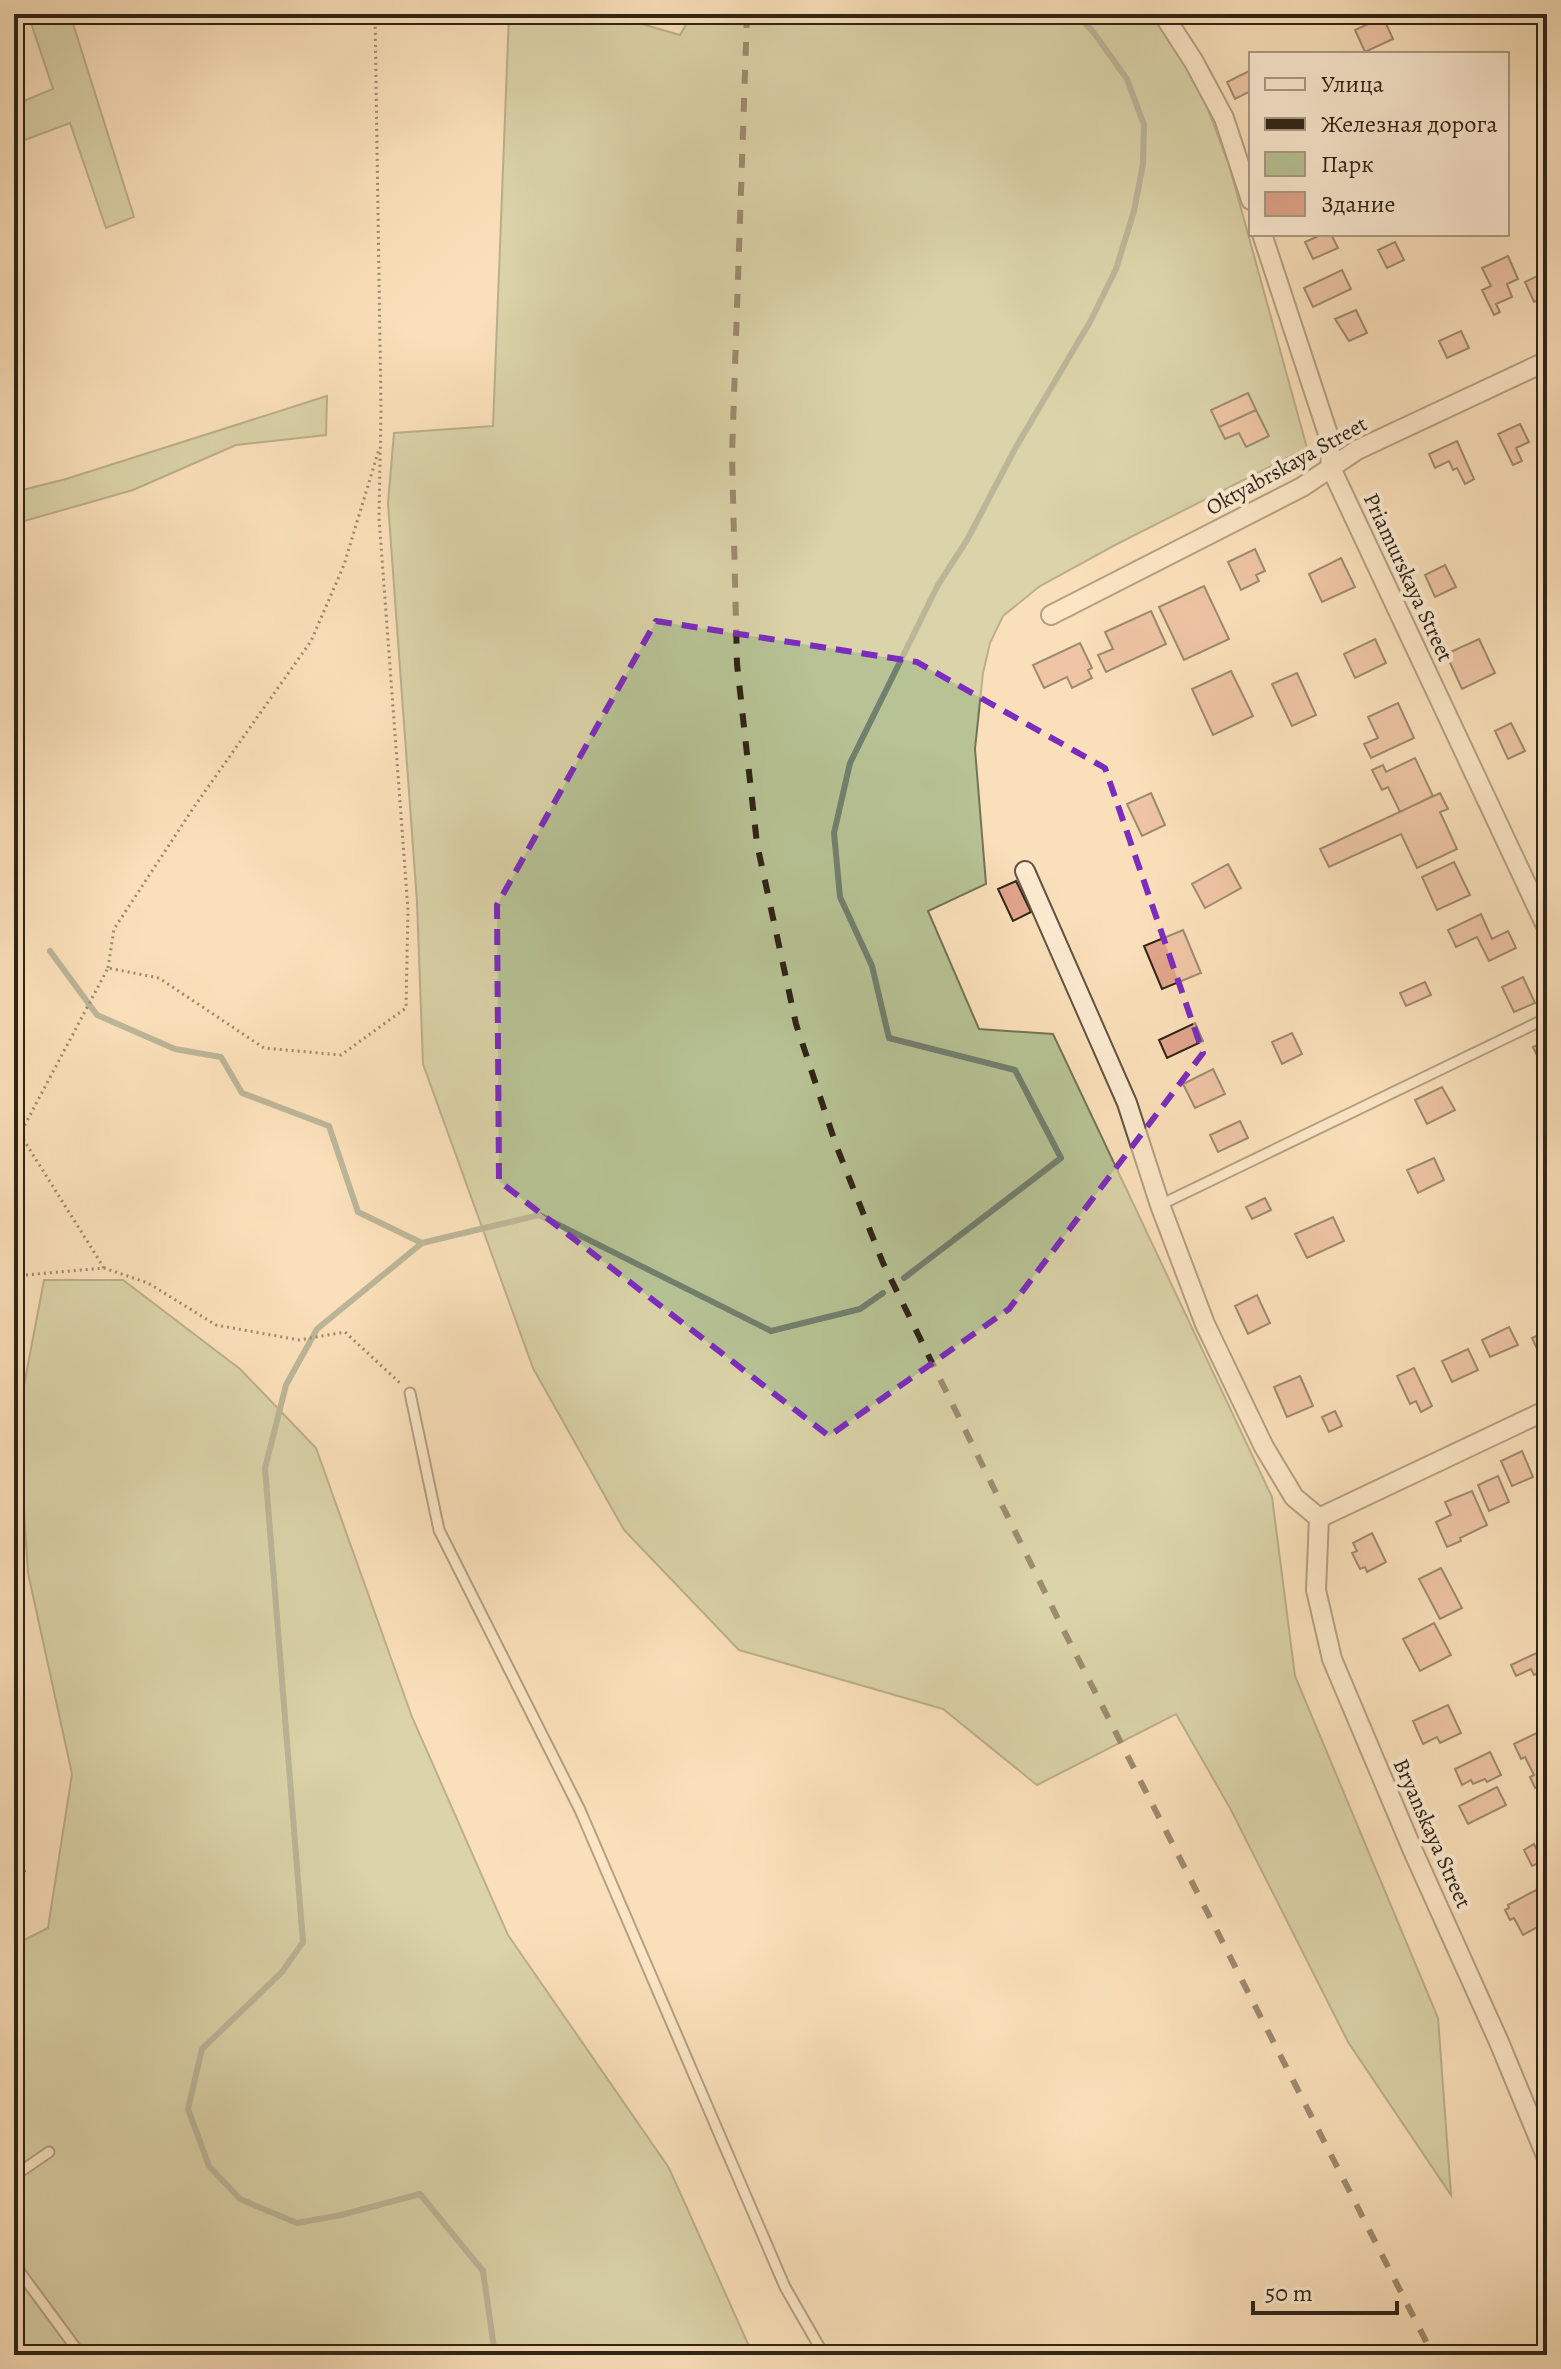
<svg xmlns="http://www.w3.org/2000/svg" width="1561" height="2369" font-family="Alegreya,serif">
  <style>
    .green { fill: #b7c395; stroke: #737456; stroke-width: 2 }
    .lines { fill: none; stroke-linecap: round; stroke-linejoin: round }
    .stream { stroke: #72806f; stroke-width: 6 }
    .building { fill: #e2a58c; stroke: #2f2417; stroke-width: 2 }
    .lane-casing { stroke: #625340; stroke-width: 13 }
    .street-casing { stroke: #625340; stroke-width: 22 }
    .path { stroke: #2f2417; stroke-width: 3; stroke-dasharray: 2 4; stroke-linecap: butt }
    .lane { stroke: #fcebd2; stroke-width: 9 }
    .street { stroke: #fcebd2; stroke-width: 18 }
    .rail { stroke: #2f2417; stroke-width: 6; stroke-dasharray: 14 14; stroke-linecap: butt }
    .marked { fill: none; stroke: #7b2cbf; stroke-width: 6; stroke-dasharray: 16 10; stroke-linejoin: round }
    .labels { text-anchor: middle; stroke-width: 8; stroke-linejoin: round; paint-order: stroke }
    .street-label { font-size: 22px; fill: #2f2417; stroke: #fcebd2 }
  </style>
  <rect width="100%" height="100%" fill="#fae0ba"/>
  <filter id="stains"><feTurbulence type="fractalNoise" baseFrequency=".0025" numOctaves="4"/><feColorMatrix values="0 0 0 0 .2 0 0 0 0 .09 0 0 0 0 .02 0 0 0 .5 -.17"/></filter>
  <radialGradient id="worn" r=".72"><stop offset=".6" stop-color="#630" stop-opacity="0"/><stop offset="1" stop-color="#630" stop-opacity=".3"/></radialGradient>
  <path class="green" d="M28,14H70L134,217L106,228L70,123L14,144V105L53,89Z
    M509,14H567L628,20L680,35L692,14H1158L1188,57L1229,165L1307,448L1117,544L1040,586L1003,616L990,643L983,673L975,749L986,884L928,911L979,1029L1053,1034L1272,1497L1295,1676L1438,2018L1451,2195L1348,2042L1230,1808L1176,1714L1037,1785L943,1709L739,1650L624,1530L533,1368L423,1064L417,902L388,503L394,433L493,426Z
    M327,396L326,435L236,445L133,490L14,524V492L66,479Z
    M44,1280H123L240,1369L316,1448L412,1717L508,1935L669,2168L753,2355H14V1945L48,1928L72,1774L28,1573L18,1417Z"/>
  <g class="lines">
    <path class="stream" d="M50,951L97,1015L175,1049L221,1057L242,1093L329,1126L358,1212L422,1243
      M904,1278L1061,1158L1015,1070L889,1038L872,966L840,897L834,833L850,763L938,585L967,540L1016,447L1090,322L1116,269L1134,211L1143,164L1144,125L1127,79L1094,33L1077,14
      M495,2355L483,2271L420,2194L341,2215L297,2223L240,2199L209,2166L188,2109L202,2049L282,1972L303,1942L265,1468L286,1385L317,1329L422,1243L539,1215L771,1331L860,1309L883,1293"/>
  </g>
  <path class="building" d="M1383,17L1393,39L1365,52L1355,30Z
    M1251,70V91L1235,99L1227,82Z
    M1323,234H1331L1338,248L1313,259L1305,242Z
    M1395,242L1404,260L1387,268L1378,250Z
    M1508,256L1518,279L1507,284L1512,297L1496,304L1500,312L1494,315L1482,290L1491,286L1482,268Z
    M1342,270L1351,289L1313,307L1304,288Z
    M1547,271V296L1534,302L1525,282Z
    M1356,310L1367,333L1349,341L1335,319Z
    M1461,331L1469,348L1447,358L1439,341Z
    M1248,393L1256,410L1219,427L1211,410Z
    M1256,410L1269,436L1246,447L1239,433L1225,439L1219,427Z
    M1520,424L1529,442L1516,448L1522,461L1513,465L1498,434Z
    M1457,441L1474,479L1465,484L1457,468L1453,470L1449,461L1435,468L1429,454Z
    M1255,549L1265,571L1256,575L1259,581L1241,590L1228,562Z
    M1341,558L1355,587L1322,602L1309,574Z
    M1445,565L1456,587L1435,597L1425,575Z
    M1204,586L1229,639L1184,660L1159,607Z
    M1151,611L1166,644L1106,672L1098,655L1113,649L1105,632Z
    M1375,639L1386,663L1355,678L1344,654Z
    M1479,639L1495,673L1462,689L1446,654Z
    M1080,643L1092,668L1088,670L1092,678L1072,688L1067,677L1044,688L1033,665Z
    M1231,671L1253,716L1213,735L1192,689Z
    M1297,673L1316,715L1292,726L1272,684Z
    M1398,703L1414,738L1371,758L1364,744L1378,738L1368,717Z
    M1511,723L1525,751L1508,759L1495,731Z
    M1415,758L1433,796L1400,812L1388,787L1382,790L1372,770L1383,765L1386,772Z
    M1151,793L1165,825L1142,836L1127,804Z
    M1440,793L1448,809L1440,812L1457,849L1417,868L1401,834L1329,867L1320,849Z
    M1454,862L1470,895L1437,910L1422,877Z
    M1228,864L1241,888L1205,908L1192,884Z
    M1016,881L1031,912L1013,921L998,889Z
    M1481,914L1492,939L1508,931L1516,948L1489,961L1477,937L1456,947L1448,930Z
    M1183,930L1201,973L1162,989L1144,946Z
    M1523,977L1535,1003L1514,1012L1502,987Z
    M1425,982L1431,995L1406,1006L1400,993Z
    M1195,1023L1203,1041L1167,1058L1159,1040Z
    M1292,1033L1302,1054L1282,1064L1272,1042Z
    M1547,1041V1059L1540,1062L1533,1047Z
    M1213,1069L1225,1094L1195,1108L1183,1084Z
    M1442,1087L1455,1110L1427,1124L1415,1100Z
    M1240,1121L1248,1138L1218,1152L1210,1135Z
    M1434,1158L1444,1180L1418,1193L1407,1170Z
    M1265,1198L1271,1210L1252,1219L1246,1207Z
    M1333,1217L1344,1241L1307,1258L1295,1234Z
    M1257,1295L1270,1323L1248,1334L1235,1306Z
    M1509,1327L1518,1345L1490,1357L1482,1340Z
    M1547,1331V1349L1539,1353L1532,1338Z
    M1468,1349L1478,1370L1452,1382L1442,1361Z
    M1414,1368L1432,1406L1421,1412L1416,1401L1410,1404L1397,1376Z
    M1300,1376L1313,1406L1287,1417L1274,1387Z
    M1335,1411L1342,1426L1329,1432L1322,1417Z
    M1522,1451L1533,1477L1512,1486L1501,1461Z
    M1498,1476L1509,1502L1489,1511L1478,1485Z
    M1472,1491L1487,1525L1460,1538L1461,1541L1447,1547L1436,1522L1451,1515L1445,1502Z
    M1372,1533L1386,1562L1367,1572L1365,1567L1360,1569L1352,1553L1357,1551L1353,1543Z
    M1441,1568L1462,1608L1440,1619L1419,1579Z
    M1434,1623L1451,1655L1420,1671L1403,1639Z
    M1547,1648V1669L1534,1675L1531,1669L1516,1676L1511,1665Z
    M1448,1705L1461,1733L1440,1743L1437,1737L1423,1744L1413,1721Z
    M1547,1728V1782L1535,1788L1530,1777L1534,1775L1525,1757L1521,1759L1514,1744Z
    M1490,1752L1501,1775L1487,1782L1485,1779L1473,1784L1471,1780L1462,1785L1455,1769Z
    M1497,1787L1506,1805L1468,1824L1459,1806Z
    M1534,1844L1543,1861L1532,1866L1524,1850Z
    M1536,1890L1547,1911V1919L1543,1921L1545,1923L1523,1935L1514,1918L1510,1920L1505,1910L1509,1908L1508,1905Z"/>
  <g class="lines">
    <defs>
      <path id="lane" d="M1160,1205L1547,1018
        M410,1393L439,1530L580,1810L785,2287L824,2355
        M14,2176L49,2152
        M14,2264L81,2355"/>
      <path id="street" d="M1163,14L1194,62L1224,118L1251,200
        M1262,234L1329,437L1331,468L1547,928
        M1051,615L1302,487L1357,450L1547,361
        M1025,871L1127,1103L1160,1205L1205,1324L1264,1447L1294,1497L1319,1518
        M1319,1518L1316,1590L1332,1659L1413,1851L1499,2042L1547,2158
        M1319,1518L1547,1410"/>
    </defs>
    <use href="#lane" class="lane-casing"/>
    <use href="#street" class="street-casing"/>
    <path class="path" d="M108,968L114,929L194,807L311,641L344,565L379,449
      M14,1120L20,1134L14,1151
      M104,1268L20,1134L108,968L159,978L264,1048L341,1055L406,1008L408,910L379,518L381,410L375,14
      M14,1276L104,1268L148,1283L216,1325L299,1340L345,1332L401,1384
      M14,1799L25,1874L14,1888"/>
    <use href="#lane" class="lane"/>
    <use href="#street" class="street"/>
    <path class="rail" d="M747,14L732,455L737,664L757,844L796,1024L836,1145L883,1263L1063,1629L1433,2355"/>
  </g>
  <path d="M0 0H1561V2369H0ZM656,621L917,662L1105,768L1203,1053L1009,1309L829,1436L499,1181L497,905Z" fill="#fae0ba" fill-opacity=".55" fill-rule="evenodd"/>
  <path class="marked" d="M656,621L917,662L1105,768L1203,1053L1009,1309L829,1436L499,1181L497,905Z"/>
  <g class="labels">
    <g class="street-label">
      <text transform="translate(1286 465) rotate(-29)" y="8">Oktyabrskaya Street</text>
      <text transform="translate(1409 577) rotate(65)" y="8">Priamurskaya Street</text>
      <text transform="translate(1433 1833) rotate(66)" y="8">Bryanskaya Street</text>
    </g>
  </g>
  <rect width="1561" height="2369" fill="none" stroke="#fae0ba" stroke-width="48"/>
  <rect x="16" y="16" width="1529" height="2337" fill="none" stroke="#2f2417" stroke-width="4"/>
  <rect x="24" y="24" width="1513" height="2321" fill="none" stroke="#2f2417" stroke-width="2"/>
  <rect x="1249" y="52" width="260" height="184" fill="#fcebd2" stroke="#aa9b87" stroke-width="2"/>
  <rect x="1265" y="78" width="40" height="12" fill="#fcebd2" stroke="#aa9b87" stroke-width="2"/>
  <text x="1321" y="92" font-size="24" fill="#2f2417">Улица</text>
  <rect x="1265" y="118" width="40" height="12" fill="#2f2417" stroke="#aa9b87" stroke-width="2"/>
  <text x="1321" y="132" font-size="24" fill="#2f2417">Железная дорога</text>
  <rect x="1265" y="152" width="40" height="24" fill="#b7c395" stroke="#aa9b87" stroke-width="2"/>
  <text x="1321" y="172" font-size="24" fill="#2f2417">Парк</text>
  <rect x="1265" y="192" width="40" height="24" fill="#e2a58c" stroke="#aa9b87" stroke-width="2"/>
  <text x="1321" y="212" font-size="24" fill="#2f2417">Здание</text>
  <path d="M1253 2301v12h144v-12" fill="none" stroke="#2f2417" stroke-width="4"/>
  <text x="1265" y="2301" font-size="24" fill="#2f2417" stroke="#fcebd2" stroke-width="6" paint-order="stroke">50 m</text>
  <rect width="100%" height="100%" filter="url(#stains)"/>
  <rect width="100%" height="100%" fill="url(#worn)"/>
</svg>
